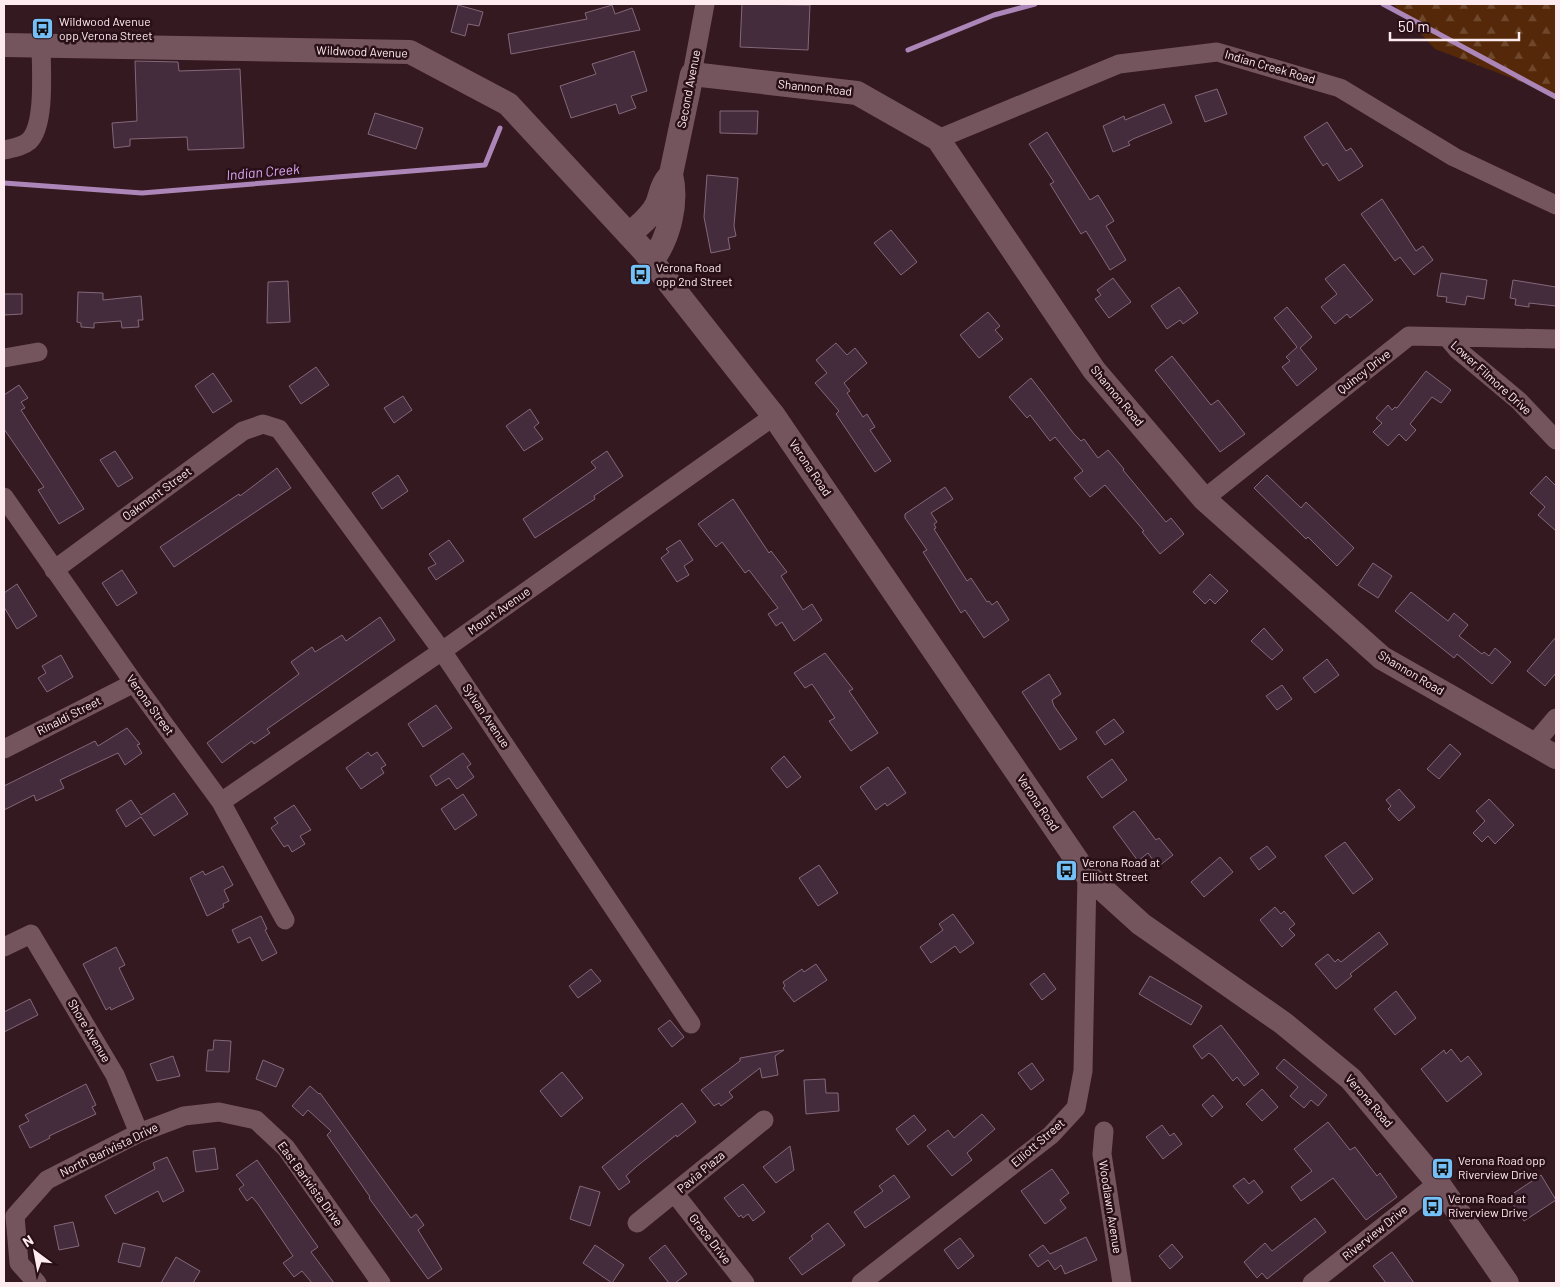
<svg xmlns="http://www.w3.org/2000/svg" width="1560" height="1287" font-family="Barlow,sans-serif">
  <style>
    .forest { fill: url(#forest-firs) }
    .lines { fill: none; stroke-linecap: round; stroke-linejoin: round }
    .stream { stroke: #ac86b8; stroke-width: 5 }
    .building { fill: #442c3c; stroke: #83687a }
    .minor { stroke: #75555d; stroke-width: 19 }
    .tertiary { stroke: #75555d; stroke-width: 24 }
    .labels { text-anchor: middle; stroke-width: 5; stroke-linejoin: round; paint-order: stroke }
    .poi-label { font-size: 12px; fill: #feebef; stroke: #290f17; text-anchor: start }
    .street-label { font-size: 12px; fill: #feebef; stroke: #290f17 }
    .water-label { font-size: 14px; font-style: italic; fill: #daa7f3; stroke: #290f17 }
  </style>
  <defs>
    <pattern id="forest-firs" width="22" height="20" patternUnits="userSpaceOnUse" patternTransform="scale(1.25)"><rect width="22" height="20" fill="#542808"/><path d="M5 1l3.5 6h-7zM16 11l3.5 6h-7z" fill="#6e472c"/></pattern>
  </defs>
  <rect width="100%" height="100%" fill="#341920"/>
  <path class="forest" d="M1393,4H1556V95L1435,49Z"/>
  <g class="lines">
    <path class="stream" d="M1383,4L1556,97
      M908,50L994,15L1035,4
      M4,183L142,193L485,165L500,128"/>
  </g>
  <path class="building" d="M742,4L810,5L808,50L740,47Z
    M458,5L483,12L479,26L468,24L465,36L451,32Z
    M612,5L615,14L632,8L640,30L511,54L508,34L587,19L585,13Z
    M634,51L647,91L631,96L636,108L619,114L616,104L571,118L560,86L596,74L592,64Z
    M135,61L178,62L179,71L240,69L244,148L188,150L187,137L130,139V146L114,148L112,123L137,121Z
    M1217,89L1227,114L1205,122L1195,96Z
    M1164,104L1172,123L1133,139L1128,142L1130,145L1113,152L1103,126L1124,116L1125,120Z
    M720,111H758L757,134L720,133Z
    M375,113L423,128L416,149L368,134Z
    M1327,122L1346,151L1351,148L1363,166L1339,181L1327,163L1323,166L1304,137Z
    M1047,132L1090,200L1098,195L1114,221L1106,226L1126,260L1110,270L1086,231L1081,234L1050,184L1054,182L1029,144Z
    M707,175L738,178L734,226L736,236L728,238L730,249L711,253L704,217Z
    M1382,199L1416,251L1423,246L1433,260L1414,275L1400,257L1395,261L1361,214Z
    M891,230L917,262L901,275L874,243Z
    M1344,264L1373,300L1350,318L1347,314L1335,324L1321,307L1337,294L1325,279Z
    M1441,273L1487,280L1484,299L1467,296L1465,305L1446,302L1447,297L1437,296Z
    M1113,278L1131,302L1109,318L1095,299L1101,295L1097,290Z
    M1513,280L1556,287V306L1529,303V307L1515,305L1516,299L1510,298Z
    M288,281L290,322L267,323L268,282Z
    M1179,287L1198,313L1183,324L1180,320L1167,329L1151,306Z
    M78,292L103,293V300L141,296L143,320H138L139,327L122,328L121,321L94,323V328L81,327V323L77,322Z
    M4,294H22V314L4,315Z
    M1287,307L1312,337L1300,348L1317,369L1297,386L1282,367L1290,361L1286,357L1297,347L1274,318Z
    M988,312L1000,326L995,330L1003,339L979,358L960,335Z
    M836,343L847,355L855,348L867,363L844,383L850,391L847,393L863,417L867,414L875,427L870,430L891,461L875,472L836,414L839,411L815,383L827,373L816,360Z
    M1172,356L1211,405L1218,400L1245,434L1220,452L1155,370Z
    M316,367L329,385L301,404L289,386Z
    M1426,371L1451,390L1441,403L1432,397L1410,424L1416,430L1406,441L1399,434L1388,446L1373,432L1382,423L1376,418L1388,405L1392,410L1395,407L1397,408Z
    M213,373L232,401L213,413L195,386Z
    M1031,378L1074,434L1081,441L1084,439L1098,458L1108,450L1124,469L1123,470L1166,522L1171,518L1184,534L1160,554L1142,532L1144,531L1105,485L1090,497L1074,478L1083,471L1055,437L1050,441L1030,415L1027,418L1009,397Z
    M19,385L28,398L21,402L25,408L21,410L84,509L59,524L38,490L44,487L4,429V395Z
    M403,396L412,410L394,423L384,408Z
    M530,409L539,423L534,427L543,439L524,451L506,426Z
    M115,451L133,478L118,487L100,460Z
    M607,451L623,476L594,496L595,499L535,538L523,519L596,468L591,462Z
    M277,468L291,488L174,567L160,547L239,494L240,496Z
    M398,475L408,491L382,509L372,493Z
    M1267,475L1301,508L1306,502L1354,548L1337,566L1308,537L1306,539L1254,488Z
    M1546,476L1556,486V531L1538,515L1545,507L1530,493Z
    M945,487L953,499L931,513L937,522L934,524L936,528L934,529L967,581L971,578L987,602L989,601L992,605L997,601L1009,620L984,638L965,610L961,613L923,552L927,550L905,518V514Z
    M733,499L769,553L771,551L787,572L781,576L803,610L812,604L822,620L794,641L782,622L776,626L768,614L778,608L749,570L745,573L722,542L716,547L698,524Z
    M449,540L464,561L436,580L428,568L436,564L429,554Z
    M680,540L693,560L684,566L689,575L677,582L661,558L669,552L666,549Z
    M1373,563L1392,576L1378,598L1358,585Z
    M122,570L137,593L117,606L102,583Z
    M1210,574L1228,591L1215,604L1210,599L1205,604L1193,592Z
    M17,584L37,616L17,629L4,607V593Z
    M1411,592L1448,621L1454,613L1468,625L1459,636L1482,654L1484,652L1489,656L1495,648L1511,662L1492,684L1457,654L1454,658L1395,611Z
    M380,617L395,640L267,729L270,733L254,744L252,741L222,763L207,743L299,674L291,662L312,647L315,652L342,635L346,641Z
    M1264,628L1283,650L1272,660L1251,641Z
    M1556,637V673L1545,686L1527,671Z
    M825,653L853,689L849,691L878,733L851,751L829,721L835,718L812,684L805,688L794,673Z
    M61,655L73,677L47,692L38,678L46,673L42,666Z
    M1327,659L1339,675L1315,693L1303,678Z
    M1049,674L1061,694L1052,700L1054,706L1077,739L1060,750L1022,692Z
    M1282,685L1292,699L1277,710L1266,696Z
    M436,705L452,728L423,747L408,724Z
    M1114,719L1124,732L1105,745L1096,732Z
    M127,728L140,744L137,745L142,753L125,765L118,753L60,780L64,788L36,801L34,795L4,810V786L95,741L98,746Z
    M1450,744L1461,754L1439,779L1427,769Z
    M368,752L371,756L377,752L386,765L381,768L384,773L361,789L346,768Z
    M463,753L471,764L467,767L474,777L457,789L449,778L436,786L430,776Z
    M784,756L801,777L787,788L771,768Z
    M1112,759L1127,780L1102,798L1087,777Z
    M888,767L906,793L887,806L885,803L876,810L860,787Z
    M1399,789L1415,807L1399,821L1388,809L1391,806L1386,800Z
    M174,793L188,814L154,836L141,817L126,827L116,810L131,800L141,815Z
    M463,794L477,815L455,830L441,809Z
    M1489,799L1514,825L1495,844L1488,836L1482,842L1473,833L1485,821L1476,811Z
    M294,805L311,830L300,836L305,844L292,852L288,845L284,847L271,828L278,823L274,818Z
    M1134,811L1156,840L1159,838L1173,855L1158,867L1148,853L1138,861L1113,827Z
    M1345,842L1373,879L1353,894L1325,856Z
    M1267,846L1276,857L1259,870L1250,858Z
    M1220,857L1233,872L1204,897L1191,882Z
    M819,865L838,893L818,906L799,878Z
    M223,866L233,885L224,890L229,901L223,904L224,907L207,916L190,878L203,871L205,875Z
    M1275,907L1281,914L1284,911L1295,924L1289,929L1295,935L1282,947L1260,920Z
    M953,914L974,943L960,953L955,946L931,963L920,947L943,930L939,924Z
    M261,916L267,929L265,930L277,953L262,961L250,937L238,943L232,930Z
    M1379,932L1388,944L1350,974L1352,976L1336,989L1315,964L1328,954L1335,962L1338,959L1341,962Z
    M116,947L125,965L119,968L134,999L111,1010L110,1007L106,1010L83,964Z
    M816,964L827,980L794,1002L783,988L785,986L783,982L802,969L804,972Z
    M591,969L601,981L578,998L569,986Z
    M1044,973L1056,989L1042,1000L1030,984Z
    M1150,976L1202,1006L1191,1025L1139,994Z
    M1396,991L1416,1018L1395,1035L1374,1009Z
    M30,999L38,1015L4,1032V1012Z
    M670,1020L684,1037L672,1047L658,1029Z
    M1221,1025L1259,1074L1244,1086L1237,1077L1233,1081L1214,1057L1209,1053L1202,1059L1193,1046Z
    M214,1040L231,1041L229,1072L206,1071L208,1050H213Z
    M1451,1049L1461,1062L1468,1056L1482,1074L1447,1102L1421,1069L1444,1050L1446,1054Z
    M784,1050L775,1056L778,1075L762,1078L760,1068L729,1092L733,1097L721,1106L719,1103L714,1106L701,1090L740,1061V1058Z
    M173,1056L180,1076L157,1081L150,1064Z
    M1284,1059L1327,1095L1318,1106L1311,1100L1304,1108L1290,1096L1298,1087L1276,1068Z
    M263,1060L284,1069L276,1087L256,1079Z
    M1032,1063L1044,1080L1031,1090L1018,1073Z
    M562,1072L583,1098L561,1117L540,1091Z
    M825,1079L826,1093H838L839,1111L806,1114L804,1080Z
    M86,1084L96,1105L92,1107L96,1114L49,1136L50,1138L30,1148L19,1126L29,1121L25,1115Z
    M310,1086L319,1094L320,1093L411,1218L416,1214L424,1225L418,1230L442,1269L428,1279L369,1198L370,1197L327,1135L331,1131L308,1110L303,1116L292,1106Z
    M1262,1089L1278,1107L1262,1121L1246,1104Z
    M1213,1095L1223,1107L1212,1117L1202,1105Z
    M682,1103L696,1122L677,1137L676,1135L636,1167L626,1176L630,1182L619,1190L602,1167Z
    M982,1114L995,1129L967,1153L972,1160L952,1176L927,1146L948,1130L954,1138Z
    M914,1115L926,1130L908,1145L896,1129Z
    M1328,1122L1350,1150L1355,1147L1377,1176L1380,1173L1397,1197L1366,1220L1333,1178L1301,1201L1291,1187L1312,1171L1294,1149Z
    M1162,1125L1170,1136L1174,1133L1182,1144L1163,1159L1146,1137Z
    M790,1146L794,1170L776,1183L763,1167Z
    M215,1148L218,1169L196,1172L193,1151Z
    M167,1157L184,1191L163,1202L158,1191L115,1214L105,1196L155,1169L153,1163Z
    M257,1160L318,1247L311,1252L334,1283H312L302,1271L294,1277L283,1263L293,1256L258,1204L252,1197L247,1201L239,1189L244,1185L236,1175Z
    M1052,1169L1069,1193L1060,1200L1066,1208L1045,1224L1021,1191Z
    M894,1175L910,1197L865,1228L854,1212L883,1191L879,1186Z
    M1541,1175L1556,1200L1524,1221L1508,1197Z
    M1244,1178L1249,1184L1254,1180L1263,1192L1248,1204L1233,1186Z
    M743,1184L765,1212L753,1221L748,1214L743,1218L741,1215L739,1217L724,1198Z
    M580,1186L600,1192L590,1226L570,1219Z
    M1315,1218L1326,1232L1267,1279L1262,1273L1257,1278L1244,1262L1265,1243L1272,1251Z
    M73,1222L79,1246L59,1250L54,1226Z
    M828,1223L845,1245L802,1275L789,1258L813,1239L811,1236Z
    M1086,1237L1097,1260L1065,1274L1061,1265L1055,1270L1048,1260L1038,1267L1029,1255L1043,1245L1050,1254Z
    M960,1238L974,1256L958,1269L944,1250Z
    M123,1243L145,1248L140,1267L118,1262Z
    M1172,1244L1183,1257L1170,1269L1159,1256Z
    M595,1245L624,1265L612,1283L583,1263Z
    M665,1245L687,1274L675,1283H669L649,1258Z
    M1392,1252L1414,1283H1386L1373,1266Z
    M176,1257L200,1271L193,1283H161Z"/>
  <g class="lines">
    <path class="minor" d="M692,74L705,4
      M938,139L1119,64L1217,52L1340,88L1454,157L1556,205
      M4,150C13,148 22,147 29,141C46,125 41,67 41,44
      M1447,337L1458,350L1519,401L1556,440
      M4,358L38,352
      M4,497L134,683L221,802L285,920
      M1204,499L1409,336L1556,339
      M54,570L243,431L263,424L279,429L442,651L691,1024
      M1534,744L1556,718
      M4,749L134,683
      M221,802L442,651L774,416
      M4,947L31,934L115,1075L139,1133
      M1104,1131L1102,1154L1122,1283
      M675,1194L745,1283
      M637,1223L764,1120
      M37,1283L19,1263L15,1216L47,1180L139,1133L184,1116L219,1112L256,1120L286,1148L381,1283
      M861,1283L1051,1135L1076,1108L1083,1071L1087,875
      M1312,1283L1438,1183"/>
    <path class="tertiary" d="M4,45L410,52L508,104L644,251L774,416L1087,875L1141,924L1283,1023L1351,1079L1438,1183L1507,1283
      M629,235C639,225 651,217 657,204C661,194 661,186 668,178
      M652,261C669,238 678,203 671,174L692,74L857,93L938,139L1094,370L1204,499L1382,658L1556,757"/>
  </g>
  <defs>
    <symbol id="bus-square" viewBox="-11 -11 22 22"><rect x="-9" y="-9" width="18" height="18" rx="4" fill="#75c0f6" stroke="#290f17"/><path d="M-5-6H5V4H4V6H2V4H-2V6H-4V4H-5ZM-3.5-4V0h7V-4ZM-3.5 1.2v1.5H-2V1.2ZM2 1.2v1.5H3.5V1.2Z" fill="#111"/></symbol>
  </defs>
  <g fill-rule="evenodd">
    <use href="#bus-square" x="30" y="16" width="25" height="25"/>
    <use href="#bus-square" x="628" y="262" width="25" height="25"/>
    <use href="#bus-square" x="1054" y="858" width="25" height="25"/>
    <use href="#bus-square" x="1430" y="1156" width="25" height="25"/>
    <use href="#bus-square" x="1420" y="1194" width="25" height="25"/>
  </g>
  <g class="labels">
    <g class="poi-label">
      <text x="59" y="26">Wildwood Avenue<tspan x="59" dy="14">opp Verona Street</tspan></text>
      <text x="656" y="272">Verona Road<tspan x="656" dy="14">opp 2nd Street</tspan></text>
      <text x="1082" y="867">Verona Road at<tspan x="1082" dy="14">Elliott Street</tspan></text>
      <text x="1458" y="1165">Verona Road opp<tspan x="1458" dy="14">Riverview Drive</tspan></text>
      <text x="1448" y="1203">Verona Road at<tspan x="1448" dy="14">Riverview Drive</tspan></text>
    </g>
    <g class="street-label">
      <text transform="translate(362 52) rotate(2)" y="4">Wildwood Avenue</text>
      <text transform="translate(1270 67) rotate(16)" y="4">Indian Creek Road</text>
      <text transform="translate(815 88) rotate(6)" y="4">Shannon Road</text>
      <text transform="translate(689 89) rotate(-79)" y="4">Second Avenue</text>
      <text transform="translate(1364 372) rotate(-38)" y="4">Quincy Drive</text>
      <text transform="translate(1491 378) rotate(42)" y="4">Lower Filmore Drive</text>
      <text transform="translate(1117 396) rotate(50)" y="4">Shannon Road</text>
      <text transform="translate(810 468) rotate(56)" y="4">Verona Road</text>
      <text transform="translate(157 494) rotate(-36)" y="4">Oakmont Street</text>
      <text transform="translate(499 611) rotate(-35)" y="4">Mount Avenue</text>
      <text transform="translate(1411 673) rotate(31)" y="4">Shannon Road</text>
      <text transform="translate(150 705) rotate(54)" y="4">Verona Street</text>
      <text transform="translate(69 716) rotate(-27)" y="4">Rinaldi Street</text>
      <text transform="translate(486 716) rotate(56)" y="4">Sylvan Avenue</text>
      <text transform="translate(1038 803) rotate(56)" y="4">Verona Road</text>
      <text transform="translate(89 1031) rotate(59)" y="4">Shore Avenue</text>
      <text transform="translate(1369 1101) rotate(49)" y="4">Verona Road</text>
      <text transform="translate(1038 1143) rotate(-41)" y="4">Elliott Street</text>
      <text transform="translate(109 1150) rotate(-26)" y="4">North Barivista Drive</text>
      <text transform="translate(701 1172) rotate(-40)" y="4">Pavia Plaza</text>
      <text transform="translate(310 1184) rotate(54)" y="4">East Barivista Drive</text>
      <text transform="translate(1110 1207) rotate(81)" y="4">Woodlawn Avenue</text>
      <text transform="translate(1375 1233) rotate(-39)" y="4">Riverview Drive</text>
      <text transform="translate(710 1239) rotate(52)" y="4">Grace Drive</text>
    </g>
    <g class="water-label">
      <text transform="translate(263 172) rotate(-5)" y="5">Indian Creek</text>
    </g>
  </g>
  <rect width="1560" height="1287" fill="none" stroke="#feebef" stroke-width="10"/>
  <g transform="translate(35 1252) rotate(328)" stroke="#290f17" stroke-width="4" paint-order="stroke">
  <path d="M0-4L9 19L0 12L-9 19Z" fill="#feebef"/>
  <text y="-8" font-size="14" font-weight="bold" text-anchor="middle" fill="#feebef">N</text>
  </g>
  <path d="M1390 32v8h129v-8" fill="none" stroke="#feebef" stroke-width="2.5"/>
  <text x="1398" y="32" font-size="15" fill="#feebef" stroke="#290f17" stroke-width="4" paint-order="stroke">50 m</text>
</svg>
